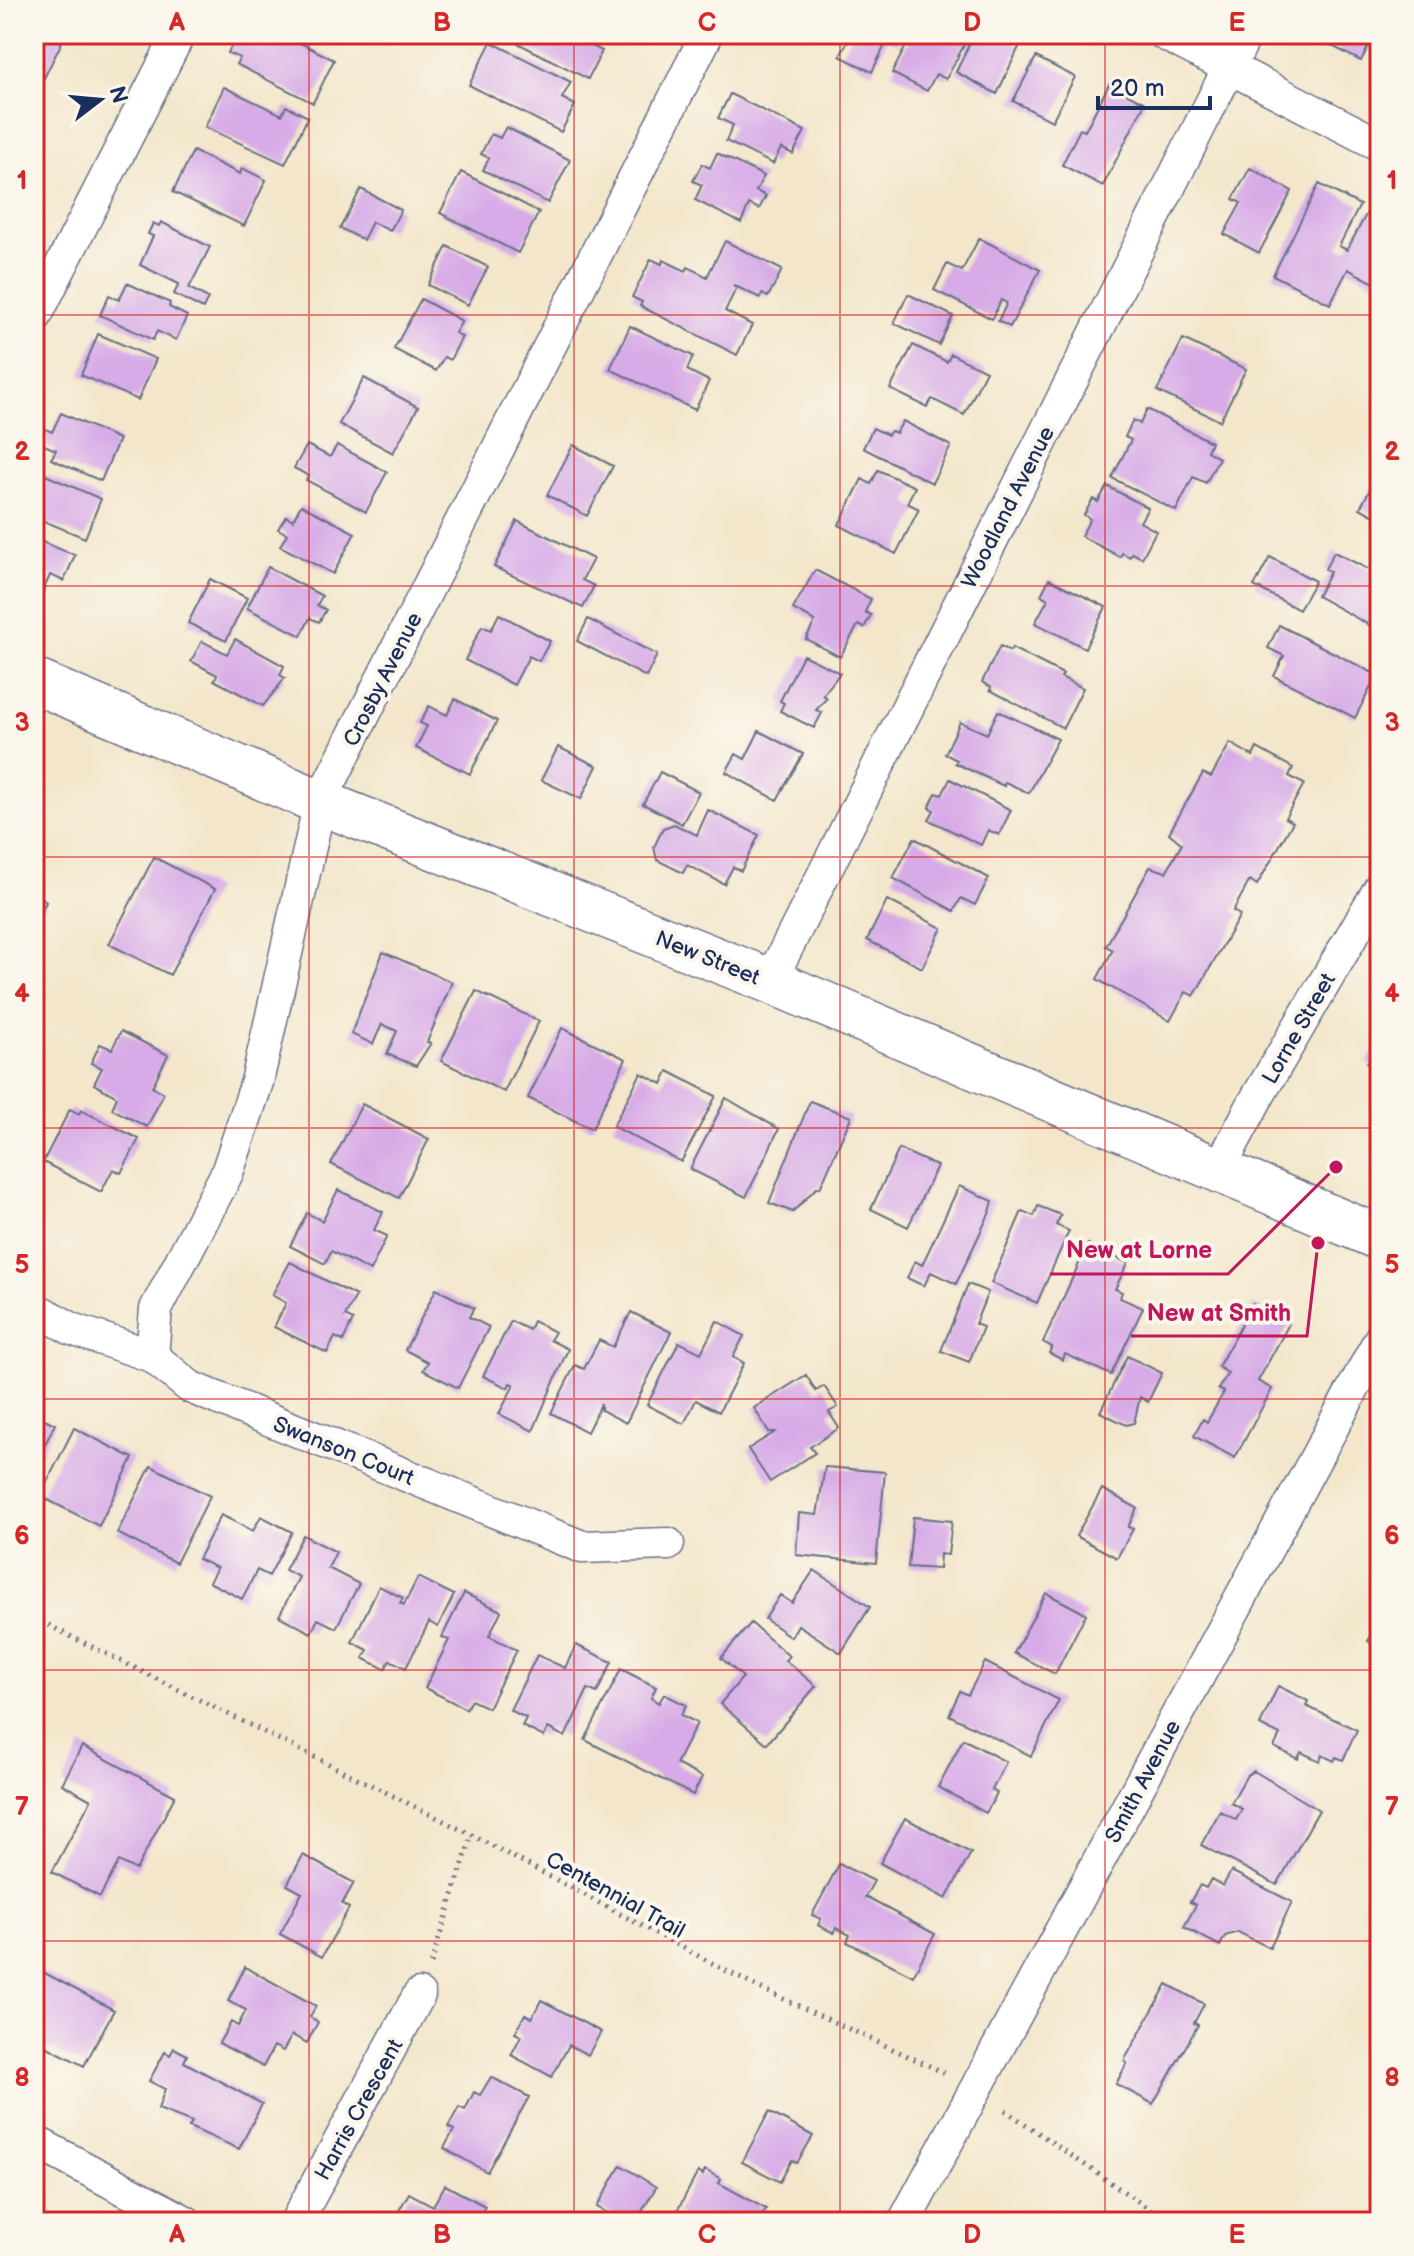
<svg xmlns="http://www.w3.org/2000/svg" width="1414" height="2256" font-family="'Balsamiq Sans',sans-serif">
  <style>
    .building { fill: #d7abe7 }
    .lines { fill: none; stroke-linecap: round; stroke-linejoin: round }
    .minor-casing { stroke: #676f84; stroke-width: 35 }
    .secondary-casing { stroke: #676f84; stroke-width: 47 }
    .path { stroke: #676f84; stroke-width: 5; stroke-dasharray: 2 6; stroke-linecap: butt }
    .minor { stroke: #fff; stroke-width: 32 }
    .secondary { stroke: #fff; stroke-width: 44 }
    .grid { fill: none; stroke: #d62828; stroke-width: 2; stroke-opacity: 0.55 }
    .labels { text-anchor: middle; stroke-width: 8; stroke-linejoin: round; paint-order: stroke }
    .street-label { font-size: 22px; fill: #1b2f5e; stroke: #fbf7ec }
    .leader { fill: none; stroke: #c2185b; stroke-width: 3 }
    .callout-dot { fill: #c2185b; stroke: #fbf7ec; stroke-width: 3 }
    .callout-label { font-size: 24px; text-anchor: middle; font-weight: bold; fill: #c2185b; stroke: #fbf7ec; stroke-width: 8; stroke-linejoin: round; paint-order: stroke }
    .neatline { fill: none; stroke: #d62828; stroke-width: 3 }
    .grid-label { font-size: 26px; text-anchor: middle; font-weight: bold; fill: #d62828 }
  </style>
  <rect width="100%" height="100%" fill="#fbf7ec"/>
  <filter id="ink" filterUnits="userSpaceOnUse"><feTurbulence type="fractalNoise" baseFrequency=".0125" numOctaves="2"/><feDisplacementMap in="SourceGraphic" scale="16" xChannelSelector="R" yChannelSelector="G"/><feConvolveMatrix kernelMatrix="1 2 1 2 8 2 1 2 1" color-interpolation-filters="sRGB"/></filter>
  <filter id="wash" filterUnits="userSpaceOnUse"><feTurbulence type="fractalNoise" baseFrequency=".006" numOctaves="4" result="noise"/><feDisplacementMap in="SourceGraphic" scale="32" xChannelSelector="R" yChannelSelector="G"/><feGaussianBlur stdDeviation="1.8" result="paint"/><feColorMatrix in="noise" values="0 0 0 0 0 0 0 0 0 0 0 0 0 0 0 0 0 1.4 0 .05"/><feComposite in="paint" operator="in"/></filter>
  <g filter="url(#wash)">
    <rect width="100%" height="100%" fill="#f3e6cb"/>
    <g id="blocks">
      <path class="building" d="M34,34H66L34,98Z
        M237,34H283L334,60L313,103L236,64L240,58L228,53Z
        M500,34H596L590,45L602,51L588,79Z
        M852,34H902L897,44L888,39L872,72L840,56Z
        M912,34H970L946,79L936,74L927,91L892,73Z
        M974,34H998L1020,45L997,94L956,72Z
        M1331,34H1375L1361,61L1326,43Z
        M491,42L571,82L562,98L575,105L561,132L469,85Z
        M1036,57L1075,77L1052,121L1013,101Z
        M1109,84L1145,103L1103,186L1062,165L1080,129L1085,131Z
        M224,87L282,115L286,106L308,117L285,164L205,127Z
        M730,94L805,131L793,154L781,148L773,164L726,141L733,125L718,118Z
        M506,127L570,160L548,203L483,170L489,158L481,154L491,134L500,138Z
        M193,151L240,174L242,168L266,180L244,226L173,192Z
        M717,153L764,176L756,191L766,196L759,209L749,204L741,223L695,200L702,185L693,181L702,164L710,168Z
        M1250,168L1292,191L1259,253L1224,234L1241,203L1233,199Z
        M461,172L539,212L518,253L440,213Z
        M1319,184L1360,205L1339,246L1347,250L1368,211L1380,217V286L1348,269L1330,304L1273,275Z
        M361,189L401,210L390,231L372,222L363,240L340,228Z
        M161,222L210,247L189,288L208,298L203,309L174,294L179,284L140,265L153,236L148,234L153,223L159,226Z
        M979,238L1040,270L1010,327L998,321L1007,303L1001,300L992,319L934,290L947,264L962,271Z
        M725,241L782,270L768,297L762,294L760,298L733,285L736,289L725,311L752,325L737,355L640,306L642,302L632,297L651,259L662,264L663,260L686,271L688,267L707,277Z
        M447,246L488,267L468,305L428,285Z
        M127,283L170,303L169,307L187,316L176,340L157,331L153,340L100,315L109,295L119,300Z
        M908,294L953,316L939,345L894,323Z
        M421,299L462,321L455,333L462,337L450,360L444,357L436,371L394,349Z
        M630,326L693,356L687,370L709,381L695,410L610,369Z
        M98,334L156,359L138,400L81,375Z
        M1183,339L1246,369L1220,421L1157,391Z
        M913,345L947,362L951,354L986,371L964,415L932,399L927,407L890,389Z
        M364,378L418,407L393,453L339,424Z
        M1147,409L1211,442L1207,451L1219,458L1206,483L1193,477L1176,511L1112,478L1131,440L1125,437L1133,420L1140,424Z
        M61,413L119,439L101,481L51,459L56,450L37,442L43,428L52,432Z
        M903,421L951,446L932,483L863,448L873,428L888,435L891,431L896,433Z
        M307,445L330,457L337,445L387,472L366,512L306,480L309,476L294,468Z
        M573,445L613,466L587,516L547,495Z
        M34,470L101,499L85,538L34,517Z
        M878,470L915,487L907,503L919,509L896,554L839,525L862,479L871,484Z
        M1380,471V519L1360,508Z
        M1107,486L1148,508L1140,522L1156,531L1142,558L1132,553L1130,557L1122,553L1120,557L1081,536L1090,519L1084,515L1093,499L1098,502Z
        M301,505L355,533L333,574L280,546L287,534L278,529L286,516L293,520Z
        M517,521L593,559L582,580L594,586L583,608L494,567Z
        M42,542L75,555L64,581L50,575L38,603L34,602V547L39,549Z
        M1334,552L1380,575V631L1317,596L1330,572L1325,569Z
        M1270,557L1315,581L1299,610L1254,586Z
        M268,567L322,596L317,605L326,610L319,622L310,618L301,636L247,608Z
        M815,570L871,599L865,612L871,615L864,628L858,625L840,657L806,639L815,621L793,609Z
        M210,579L247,598L226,641L188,623Z
        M1049,579L1106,607L1085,648L1035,623L1048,599L1041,595Z
        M499,614L550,641L539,661L529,656L514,685L465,660L482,626L491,630Z
        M588,619L657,655L646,677L577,641Z
        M1279,625L1377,675L1355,718L1274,676L1284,656L1268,648Z
        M235,639L284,666L280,675L285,678L263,706L214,680L217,675L191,661L202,641L227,654Z
        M1000,646L1010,651L1012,648L1063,674L1061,677L1083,688L1063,728L990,690L991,687L982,682Z
        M803,655L840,673L823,695L827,698L816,710L822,713L814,728L780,711L784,703L780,701Z
        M455,699L497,721L470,774L416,748L427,726L420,723L429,706L447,715Z
        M998,711L1058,739L1029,793L1005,782L1004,786L955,763L957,760L945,754L960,722L987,734Z
        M759,731L803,754L777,800L726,772L736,754L745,759Z
        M1230,743L1253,756L1257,748L1293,768L1289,776L1304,784L1285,818L1293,822L1257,885L1250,880L1233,911L1240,915L1194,996L1186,992L1170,1021L1097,979L1113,950L1106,946L1150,867L1166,872L1182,844L1169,833L1203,773L1211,777Z
        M558,747L597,766L581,799L541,780Z
        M660,772L699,792L682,824L643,804Z
        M950,779L1011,810L999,835L988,830L981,845L929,820L934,810L929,808L936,793L942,795Z
        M708,810L759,835L741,871L733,867L724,884L687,865L683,873L657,860L654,847L663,828L674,824L697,835Z
        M914,838L989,878L975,905L961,898L954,911L893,878Z
        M154,857L215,889L170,975L109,944Z
        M34,889L46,902L34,925Z
        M887,900L942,928L922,968L867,940Z
        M383,952L452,982L427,1042L431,1043L416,1066L387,1054L397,1031L382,1024L373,1044L351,1034Z
        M476,991L539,1021L504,1092L441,1061Z
        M562,1028L626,1059L592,1129L528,1098Z
        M121,1031L168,1055L152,1087L164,1093L147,1127L112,1109L117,1097L94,1084L102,1068L91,1063L100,1044L112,1049Z
        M1380,1041V1071L1367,1063Z
        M668,1071L716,1096L681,1162L613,1126L641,1073L662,1084Z
        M726,1098L779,1129L746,1197L690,1169Z
        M810,1101L851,1117L820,1188L817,1187L793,1212L769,1203Z
        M362,1104L429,1139L399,1198L331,1164Z
        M70,1109L79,1114L81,1110L139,1139L121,1173L113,1169L101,1192L43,1162Z
        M899,1149L937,1166L908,1227L871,1209Z
        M959,1186L993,1201L990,1212L956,1284L931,1272L924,1286L907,1278L915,1261L922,1265Z
        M338,1190L383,1212L374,1230L387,1236L370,1271L331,1251L325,1264L290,1246L307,1213L322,1221Z
        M1038,1206L1061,1215L1056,1225L1069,1231L1037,1303L991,1283L1022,1211L1034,1216Z
        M1088,1244L1128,1263L1115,1289L1122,1292L1120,1298L1143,1308L1111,1375L1065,1354L1063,1360L1049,1353L1052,1347L1043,1342Z
        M290,1262L356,1296L345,1316L353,1320L343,1341L335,1337L327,1353L274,1327L286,1303L272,1295Z
        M968,1284L988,1292L975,1324L983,1327L969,1362L941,1351Z
        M436,1289L474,1308L469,1317L489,1327L458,1388L423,1370L428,1362L405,1350Z
        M1253,1304L1289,1324L1258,1381L1272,1389L1235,1458L1194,1436L1203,1419L1207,1422L1224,1392L1218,1389L1228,1373L1218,1367Z
        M631,1312L671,1332L626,1423L601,1410V1404L587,1432L551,1413L575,1365L584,1369L599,1340L613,1347Z
        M511,1321L529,1330L533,1321L555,1332L550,1340L568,1349L533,1431L499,1414L514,1385L510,1383L508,1388L483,1376Z
        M717,1321L744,1336L733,1357L744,1363L719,1412L696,1400L684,1424L647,1405L679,1342L701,1353Z
        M1127,1356L1162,1373L1148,1402L1140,1397L1134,1423L1126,1425L1100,1412Z
        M806,1375L816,1391L824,1386L838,1407L829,1412L839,1428L810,1447L815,1453L770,1482L748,1449L775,1432H769L754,1408Z
        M34,1414L55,1424L34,1467Z
        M74,1428L133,1458L99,1526L40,1496Z
        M151,1466L210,1496L176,1563L117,1533Z
        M825,1467L885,1472L876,1563L796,1555L799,1513L817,1515Z
        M1102,1489L1137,1508L1128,1527L1133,1529L1117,1558L1076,1536Z
        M221,1515L253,1531L261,1516L292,1532L269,1576L257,1570L242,1599L209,1582L217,1568L198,1559Z
        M913,1517L952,1521L948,1555L940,1554L939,1569L908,1567Z
        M303,1535L336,1552L328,1568L359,1584L336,1628L318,1619L311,1633L279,1616L299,1577L285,1570Z
        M814,1570L870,1607L841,1653L798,1625L791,1637L765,1619L780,1595L792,1603Z
        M418,1577L454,1595L438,1627L429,1622L406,1668L390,1660L385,1669L363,1658L368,1650L352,1642L379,1586L403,1598L400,1603L404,1605Z
        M464,1593L501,1611L489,1636L517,1650L488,1708L471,1700L466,1709L425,1688L449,1640L442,1637Z
        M1046,1593L1086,1614L1055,1674L1014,1653Z
        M1380,1597V1647L1368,1641L1378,1623L1369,1618Z
        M751,1623L789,1656L785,1660L816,1686L767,1744L720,1704L743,1677L721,1658Z
        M576,1645L612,1662L597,1693L588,1689L565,1737L548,1728L544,1737L522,1726L526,1718L510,1710L537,1655L565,1668Z
        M985,1662L1059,1700L1031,1756L949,1715L960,1691L968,1695Z
        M621,1669L656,1687L651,1698L659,1703L664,1694L686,1705L681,1715L697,1723L676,1764L702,1777L693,1795L585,1740Z
        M1278,1686L1308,1701L1306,1706L1357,1730L1343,1760L1336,1757L1334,1761L1322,1755L1320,1761L1301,1752L1298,1759L1274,1747L1280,1735L1260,1725Z
        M963,1739L1006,1762L992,1790L997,1793L986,1813L938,1787Z
        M82,1746L175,1796L136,1870L119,1861L100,1897L52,1872L91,1800L62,1784Z
        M1254,1771L1319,1810L1277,1885L1201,1845L1220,1811L1236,1820L1242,1809L1231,1803L1247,1775Z
        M905,1818L971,1853L946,1899L880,1863Z
        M303,1855L354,1883L342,1904L349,1908L322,1957L280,1934L302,1893L287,1885Z
        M839,1864L874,1881L865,1897L935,1934L913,1976L847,1942L850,1935L836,1928L834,1933L818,1925L821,1919L812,1915Z
        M1231,1871L1292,1902L1270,1948L1238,1932L1225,1936L1220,1946L1184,1927L1196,1905L1190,1902L1200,1885L1206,1888L1211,1879L1223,1886Z
        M245,1967L316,2006L310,2017L318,2022L307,2043L292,2035L283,2051L274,2046L263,2067L219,2043L231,2022L238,2026L246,2010L228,2001Z
        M41,1971L114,2010L84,2066L36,2041L43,2027L34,2022V1979L37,1980Z
        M1167,1984L1204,2004L1194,2023L1198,2025L1153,2104L1116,2084L1127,2063L1124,2061Z
        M541,2000L601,2032L588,2055L569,2045L552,2077L511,2055L521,2036L515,2033L525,2014L532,2018Z
        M174,2048L187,2055L184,2062L262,2104L239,2149L189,2127L192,2122L158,2109L165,2089L149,2081L165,2052L170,2055Z
        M491,2077L529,2097L487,2172L444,2148L454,2130L448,2127L459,2107L465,2110L474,2092L480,2095Z
        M769,2112L813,2136L797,2163L792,2160L780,2182L742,2162Z
        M621,2165L656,2187L636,2222H624L597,2207Z
        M705,2170L721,2179L719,2183L766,2209L759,2222H693L676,2213L698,2172L703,2175Z
        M445,2185L485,2206L476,2222H403L405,2219L397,2214L409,2193L433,2206Z"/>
    </g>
  </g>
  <g filter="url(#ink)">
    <use href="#blocks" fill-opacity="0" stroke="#676f84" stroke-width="2"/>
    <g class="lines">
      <defs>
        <path id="minor" d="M1164,34L1380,145
          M34,319L179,34
          M770,981L1246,34
          M1218,1171L1254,1103L1380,888
          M34,1308L72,1329L152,1356L190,1387L582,1547L668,1544
          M152,1356L156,1309L227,1173L257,1082L320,802L707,34
          M34,2141L186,2222
          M296,2222L419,1995
          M904,2222L1380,1339"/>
        <path id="secondary" d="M34,681L320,802L770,981L1380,1238"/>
      </defs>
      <use href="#minor" class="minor-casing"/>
      <use href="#secondary" class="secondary-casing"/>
      <path class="path" d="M34,1618L472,1835L751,1984L945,2073
        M431,1964L472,1835
        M1005,2110L1168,2222"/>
      <use href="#minor" class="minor"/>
      <use href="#secondary" class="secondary"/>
    </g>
  </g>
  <path class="grid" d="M309,34V2222M574,34V2222M840,34V2222M1105,34V2222M34,315H1380M34,586H1380M34,857H1380M34,1128H1380M34,1399H1380M34,1670H1380M34,1941H1380"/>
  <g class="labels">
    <g class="street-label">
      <text transform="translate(1007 507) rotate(-63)" y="8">Woodland Avenue</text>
      <text transform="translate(382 679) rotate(-63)" y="8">Crosby Avenue</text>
      <text transform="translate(708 957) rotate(22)" y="8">New Street</text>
      <text transform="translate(1298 1028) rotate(-60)" y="8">Lorne Street</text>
      <text transform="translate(344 1450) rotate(22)" y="8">Swanson Court</text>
      <text transform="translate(1142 1781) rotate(-62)" y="8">Smith Avenue</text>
      <text transform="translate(616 1894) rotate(29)" y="8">Centennial Trail</text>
      <text transform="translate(358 2109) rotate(-61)" y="8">Harris Crescent</text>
    </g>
  </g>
  <path class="leader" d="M1336 1167L1228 1274H1050M1318 1243L1307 1336H1131"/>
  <g class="callout-dot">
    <circle cx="1336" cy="1167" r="8"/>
    <circle cx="1318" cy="1243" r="8"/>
  </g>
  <g class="callout-label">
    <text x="1139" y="1258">New at Lorne</text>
    <text x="1219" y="1321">New at Smith</text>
  </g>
  <rect width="1414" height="2256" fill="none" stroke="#fbf7ec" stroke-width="88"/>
  <g transform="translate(100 100) rotate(74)" stroke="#fbf7ec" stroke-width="6" paint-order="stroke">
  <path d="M0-6L14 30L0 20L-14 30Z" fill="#1b2f5e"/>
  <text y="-12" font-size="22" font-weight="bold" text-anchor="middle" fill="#1b2f5e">N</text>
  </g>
  <path d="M1098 96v12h112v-12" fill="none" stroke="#1b2f5e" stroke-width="4"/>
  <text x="1110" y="96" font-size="24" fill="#1b2f5e" stroke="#fbf7ec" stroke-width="6" paint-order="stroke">20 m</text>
  <rect x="44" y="44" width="1326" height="2168" class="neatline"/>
  <g class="grid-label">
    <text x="177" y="31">A</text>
    <text x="442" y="31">B</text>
    <text x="707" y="31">C</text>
    <text x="972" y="31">D</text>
    <text x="1237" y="31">E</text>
    <text x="22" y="189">1</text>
    <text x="1392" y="189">1</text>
    <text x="22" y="460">2</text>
    <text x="1392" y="460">2</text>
    <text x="22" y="731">3</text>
    <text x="1392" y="731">3</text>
    <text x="22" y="1002">4</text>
    <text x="1392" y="1002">4</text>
    <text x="22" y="1273">5</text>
    <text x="1392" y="1273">5</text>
    <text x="22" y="1544">6</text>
    <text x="1392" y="1544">6</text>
    <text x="22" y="1815">7</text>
    <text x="1392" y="1815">7</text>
    <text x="22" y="2086">8</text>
    <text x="1392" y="2086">8</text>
    <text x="177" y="2243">A</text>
    <text x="442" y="2243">B</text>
    <text x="707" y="2243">C</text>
    <text x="972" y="2243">D</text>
    <text x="1237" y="2243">E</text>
  </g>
</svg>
